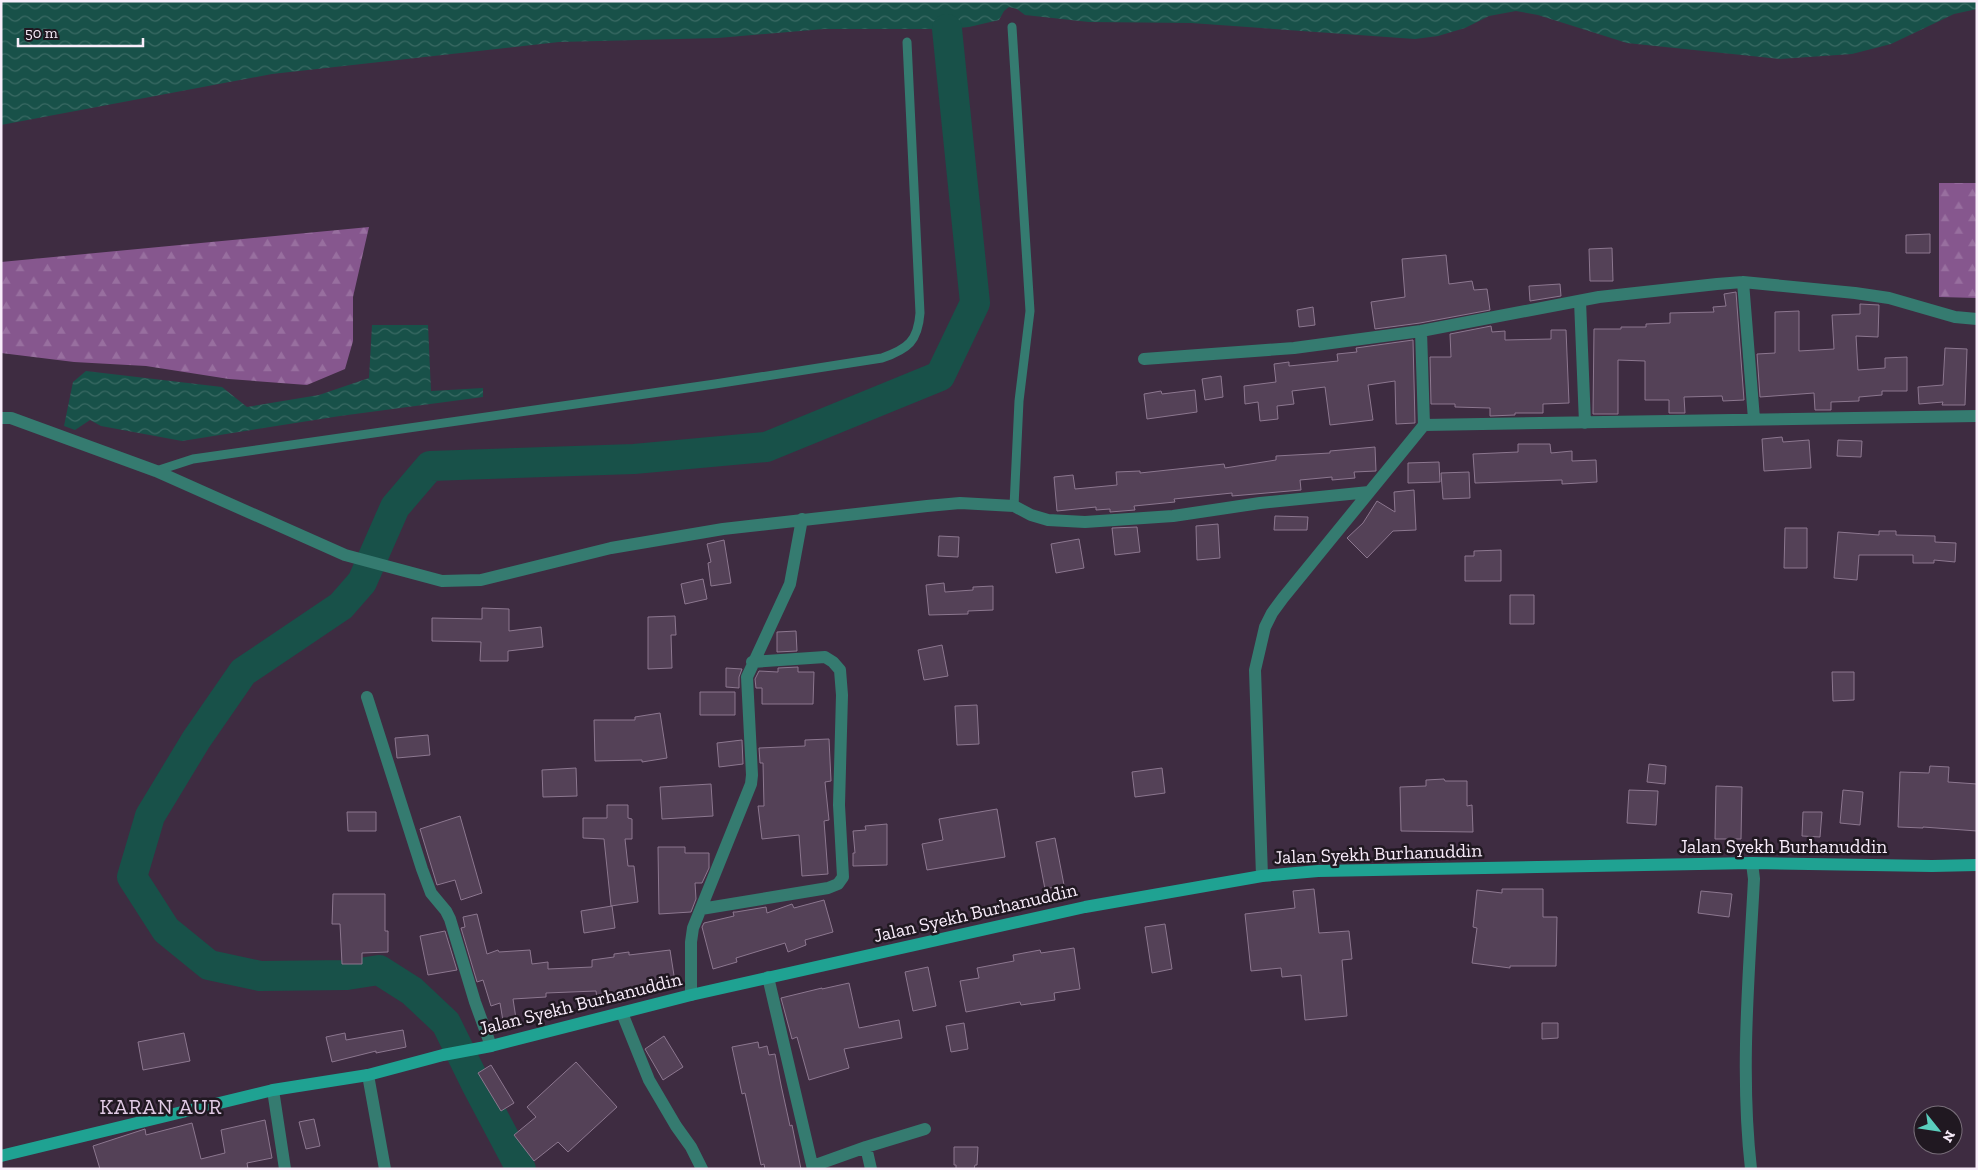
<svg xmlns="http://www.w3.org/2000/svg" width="1978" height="1170" font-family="'Zilla Slab',serif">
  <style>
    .forest { fill: url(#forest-firs) }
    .water { fill: url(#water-waves) }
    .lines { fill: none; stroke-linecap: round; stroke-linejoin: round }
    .river { stroke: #185149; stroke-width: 30 }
    .building { fill: #544157; stroke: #8c778f }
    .service { stroke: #357b70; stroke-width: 9 }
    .minor { stroke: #357b70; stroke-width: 12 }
    .tertiary { stroke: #357b70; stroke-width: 12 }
    .secondary { stroke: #1fa292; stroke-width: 12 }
    .labels { text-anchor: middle; stroke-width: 5; stroke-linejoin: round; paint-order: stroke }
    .street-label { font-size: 19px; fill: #f9edfb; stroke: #201821 }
    .quarter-label { font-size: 21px; letter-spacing: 1px; fill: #e0cae4; stroke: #201821 }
  </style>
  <defs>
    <pattern id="forest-firs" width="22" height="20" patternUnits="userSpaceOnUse" patternTransform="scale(1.25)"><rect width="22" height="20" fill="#86578e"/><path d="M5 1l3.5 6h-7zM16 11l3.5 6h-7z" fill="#986f9f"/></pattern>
    <pattern id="water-waves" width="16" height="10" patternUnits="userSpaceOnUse" patternTransform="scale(1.25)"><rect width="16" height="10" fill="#185149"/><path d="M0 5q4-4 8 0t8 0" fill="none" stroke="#3a6a64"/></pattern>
  </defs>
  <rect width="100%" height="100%" fill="#3e2c41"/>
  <path class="forest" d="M1939,183H1977V298L1939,297Z
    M369,227L353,297V341L345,369L307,385L229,379L146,366L74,362L1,353V262Z"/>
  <path class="water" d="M1,1H1977V9L1954,14L1891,44L1852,54L1780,59L1627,43L1538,15L1516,11L1489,16L1465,28L1438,36L1415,39L1191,23L1089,22L1025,15L1017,9L1009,7L1004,11L999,20L969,27L947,29H824L718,38L559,42L272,74L1,125Z
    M372,325H428L431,391L483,388V397L340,416L182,441L101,426L90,420L75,430L64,426L73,382L86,371L222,387L247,407L319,395L369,378Z"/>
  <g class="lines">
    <path class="river" d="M521,1169L476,1084L446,1023L412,991L379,970L347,975L260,976L209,965L166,930L132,877L150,816L196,740L243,672L341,606L362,582L395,507L430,466L634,459L766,447L940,376L975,303L947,29"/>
  </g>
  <path class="building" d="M1930,234V253H1906V235Z
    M1612,248L1613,281H1590L1589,249Z
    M1446,255L1449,284L1472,281L1474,290L1487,289L1490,310L1420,323L1375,329L1371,302L1405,297L1402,259Z
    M1560,284L1561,296L1530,301L1529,286Z
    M1736,292L1744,400L1723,401L1722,396L1684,397L1685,413H1669V400H1645V361L1618,360V414H1593L1594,329H1621V327H1646V324L1670,323V313L1714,312L1713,307L1726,306L1724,294Z
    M1860,304L1879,305L1878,337L1856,336L1858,370L1885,368V358L1907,357V391H1882V395L1859,397V401L1831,402V410H1815L1814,393L1760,397L1757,354L1775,353V312L1799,311V351L1834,349L1832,315L1860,314Z
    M1313,307L1315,325L1299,327L1297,310Z
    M1491,326L1492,332L1505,331V340L1551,339V330H1566L1569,403L1543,404V413H1515V415L1490,416V408L1455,407V404H1431L1430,357H1451L1450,334Z
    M1413,340L1415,423L1396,424L1395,381L1368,385L1373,420L1330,425L1325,387L1292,391L1294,404L1277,406L1278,419L1260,421L1258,402L1245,404L1244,386L1276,382L1274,364L1289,362V366L1338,361L1337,354L1357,352L1356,348Z
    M1945,348L1967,349L1965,405H1942L1943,402L1919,404L1918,387L1943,385Z
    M1221,376L1223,397L1205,400L1202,379Z
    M1195,390L1197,412L1147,419L1144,394L1161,391L1162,394Z
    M1782,437L1783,442L1809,440L1811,468L1764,471L1762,439Z
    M1838,440L1862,441L1861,457L1837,456Z
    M1518,444H1550L1551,453L1572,451V461L1596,460L1597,482L1562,484V480L1475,483L1473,454L1518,452Z
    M1375,447L1376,471L1354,472L1355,478L1332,480V477L1300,480L1301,490L1232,496V493L1174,499L1175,502L1134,506L1135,510L1110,512V509L1096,510V507L1057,511L1054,477L1073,475L1075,489L1117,485L1116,472L1140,471V473L1224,464L1225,468L1276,460V456L1330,453V451Z
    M1439,462L1440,482L1408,483V463Z
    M1469,472L1470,498L1443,499L1441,473Z
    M1414,490L1416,530L1393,531L1367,558L1347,538L1363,523L1377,501L1395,512L1394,492Z
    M1275,516L1308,517L1307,530H1274Z
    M1218,524L1220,558L1197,560L1196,526Z
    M1137,527L1140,552L1115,555L1112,528Z
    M1785,528H1807V568H1784Z
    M1879,531H1896V535L1935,536V542L1956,543L1955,562L1934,560V563H1913V555H1859L1857,580L1834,578L1838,532L1879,535Z
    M939,536L959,537L958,557L938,556Z
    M1079,539L1084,568L1056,573L1051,544Z
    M724,540L731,583L711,586L708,563L711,562L707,544Z
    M1501,550V581H1465V556H1474V551Z
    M703,579L707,599L685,604L681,584Z
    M944,583L945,592L973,590V587L993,586V610L968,611V614L929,615L926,585Z
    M1510,595H1534V624H1510Z
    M482,608L509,609V631L541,627L543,647L508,651V661H480L481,642L432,641V618L482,619Z
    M675,616L676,635H671L672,668L648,669V617Z
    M796,631L797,651L777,652V632Z
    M942,645L948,676L924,680L918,650Z
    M798,667V672H814L813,704H762V688H756L755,679L759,671L778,672V668Z
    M726,668L742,669L739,677V688L726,687Z
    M1832,672H1854V700L1833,701Z
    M700,692H735V715H700Z
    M977,705L979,744L957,745L955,706Z
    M660,713L667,758L642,762V760L595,761L594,720H635V717Z
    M428,735L430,755L397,758L395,738Z
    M829,739L831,781L825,782L829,820L824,821L828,874L802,876L799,835L762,839L758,806H764L763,763H760L759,748L805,746V740Z
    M742,740L743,764L719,767L717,743Z
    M1649,764L1666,766L1665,784L1647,782Z
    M1930,766L1949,767L1948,782L1977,784V831L1923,827V828L1898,827L1900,772L1929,773Z
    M576,768L577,796L543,797L542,770Z
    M1162,768L1165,793L1135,797L1132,772Z
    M1444,779L1445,781H1467V806L1472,805L1473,832L1401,831L1400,787L1426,786V780Z
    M711,784L713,816L662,819L660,787Z
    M1716,786L1742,787L1741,839H1715Z
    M1629,790L1658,791L1656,825L1627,823Z
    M1843,790L1863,792L1860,825L1840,823Z
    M607,805H628V818L632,819V839H625L628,866H634L638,902L611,906L604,839L583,838V818H607Z
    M997,809L1005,857L927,870L922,844L943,840L939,819Z
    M347,812H376V831H348Z
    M1803,812H1822L1820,837L1802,836Z
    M460,816L482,893L461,900L455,880L437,885L420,829Z
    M887,824V865L853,866V853H855L853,831L866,830L865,826Z
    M1055,838L1064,885L1045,889L1036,842Z
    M658,847H685V853H709V868L702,883H695L696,899L691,912L659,914Z
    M1314,889L1319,933L1349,931L1352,959L1342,960L1347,1016L1305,1020L1301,975L1282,977L1281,968L1251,971L1245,914L1295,908L1293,891Z
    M1502,889H1543V917H1557L1556,966H1510V968L1472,963L1477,928L1473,927L1477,890L1502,893Z
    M1701,891L1732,894L1729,917L1698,913Z
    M333,894H385V931H388V952L362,953V964H342L340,924H332Z
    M824,900L833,932L805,940L806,945L788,952L785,943L736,958L737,962L713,969L702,927L704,923L734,916L733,912H736L766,907L767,913L792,904L794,908Z
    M612,906L615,928L584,933L581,911Z
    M477,914L487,954L498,950L499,952L530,950L532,964L548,962V969L592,967V960L614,957V954L629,952V955L670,950L675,982L654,986V991L597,999L596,991L546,993V997L513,999L517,1025L504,1027L500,1003L491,1006L483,980L477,982L461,928L465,927L463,917Z
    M1165,924L1172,969L1152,973L1145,927Z
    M445,931L457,970L428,975L420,936Z
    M1074,948L1080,989L1054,993L1055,1000L1021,1005L1020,1002L966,1012L960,981L979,978L977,968L1014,961L1013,955L1040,950L1041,953Z
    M928,967L936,1006L913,1011L905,972Z
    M849,983L859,1028L899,1020L902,1038L844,1049L849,1068L809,1080L797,1037L792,1039L781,998L822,988V989Z
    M964,1023L968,1049L951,1052L946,1026Z
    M1542,1023H1558V1038L1542,1039Z
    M403,1030L406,1047L376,1053V1051L332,1062L326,1037L345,1033L346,1040Z
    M184,1033L190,1061L143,1070L138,1042Z
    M664,1036L683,1067L663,1080L645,1049Z
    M758,1042L759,1048L767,1046L769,1055L775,1054L781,1085L790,1126L792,1125L801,1169H765L764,1164L761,1165L745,1093L742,1094L732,1047Z
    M576,1062L617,1107L568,1152L558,1142L534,1161L514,1135L536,1117L527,1107Z
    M491,1065L514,1103L501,1111L478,1073Z
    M314,1119L320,1146L306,1149L299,1122Z
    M265,1120L272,1158L247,1163L248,1169H100L93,1146L145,1129L146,1135L192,1123L201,1159L225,1153L221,1130Z
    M954,1147H978L977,1165H975L974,1169H956V1165H954Z"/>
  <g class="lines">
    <path class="service" d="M1012,27L1030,311L1019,401L1014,506
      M156,471L193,459L715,384L882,358C908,349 918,341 920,313L907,42"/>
    <path class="minor" d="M1743,282L1754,419
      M1580,301L1585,423
      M1421,331L1424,425
      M1144,359L1294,348L1421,331L1599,297L1717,284L1743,282L1855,293L1889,298L1955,317L1977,319
      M1,418H11L156,471L345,555L442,581L481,580L611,548L723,529L927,506L960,503L1014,506L1031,515L1048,520L1085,522L1173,516L1260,503L1369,492
      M367,697L422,869L431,893L446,911L450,919L475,1002L491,1046
      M1262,876L1255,670L1265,627L1272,613L1283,598L1424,425L1977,416
      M701,909L828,888L838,884L843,877L839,805L842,695L840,670L833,662L825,657L752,662
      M768,977L813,1169
      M691,995V942L693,928L751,784L752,775L747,677L790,584L802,519
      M622,1013L649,1080L676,1126L691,1147L702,1169
      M368,1075L385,1169
      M273,1090L285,1169
      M866,1147L871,1169
      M813,1166L866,1147L925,1129"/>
    <path class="tertiary" d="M1751,1169C1740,1073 1749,975 1754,879L1752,863"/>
    <path class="secondary" d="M1,1156L273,1090L368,1075L443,1055L491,1046L691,995L1085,907L1262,876L1318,871L1752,863L1932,866L1977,865"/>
  </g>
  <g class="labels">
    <g class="street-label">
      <text x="1783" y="853">Jalan Syekh Burhanuddin</text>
      <text transform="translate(1378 853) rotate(-2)" y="7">Jalan Syekh Burhanuddin</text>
      <text transform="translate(975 912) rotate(-13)" y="7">Jalan Syekh Burhanuddin</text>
      <text transform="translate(580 1003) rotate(-14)" y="7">Jalan Syekh Burhanuddin</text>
    </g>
    <g class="quarter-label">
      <text x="161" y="1114">KARAN AUR</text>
    </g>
  </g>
  <rect width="1978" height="1170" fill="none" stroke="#f9edfb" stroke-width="5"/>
  <g transform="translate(1938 1130) rotate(120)"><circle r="24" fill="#201821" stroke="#776d78"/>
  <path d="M0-4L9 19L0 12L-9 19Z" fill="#5acebd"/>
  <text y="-8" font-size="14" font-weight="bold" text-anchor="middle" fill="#f9edfb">N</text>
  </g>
  <path d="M18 38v8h125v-8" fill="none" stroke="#f9edfb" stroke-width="2.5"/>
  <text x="25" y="38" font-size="15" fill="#f9edfb" stroke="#201821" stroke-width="4" paint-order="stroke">50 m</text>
</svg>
